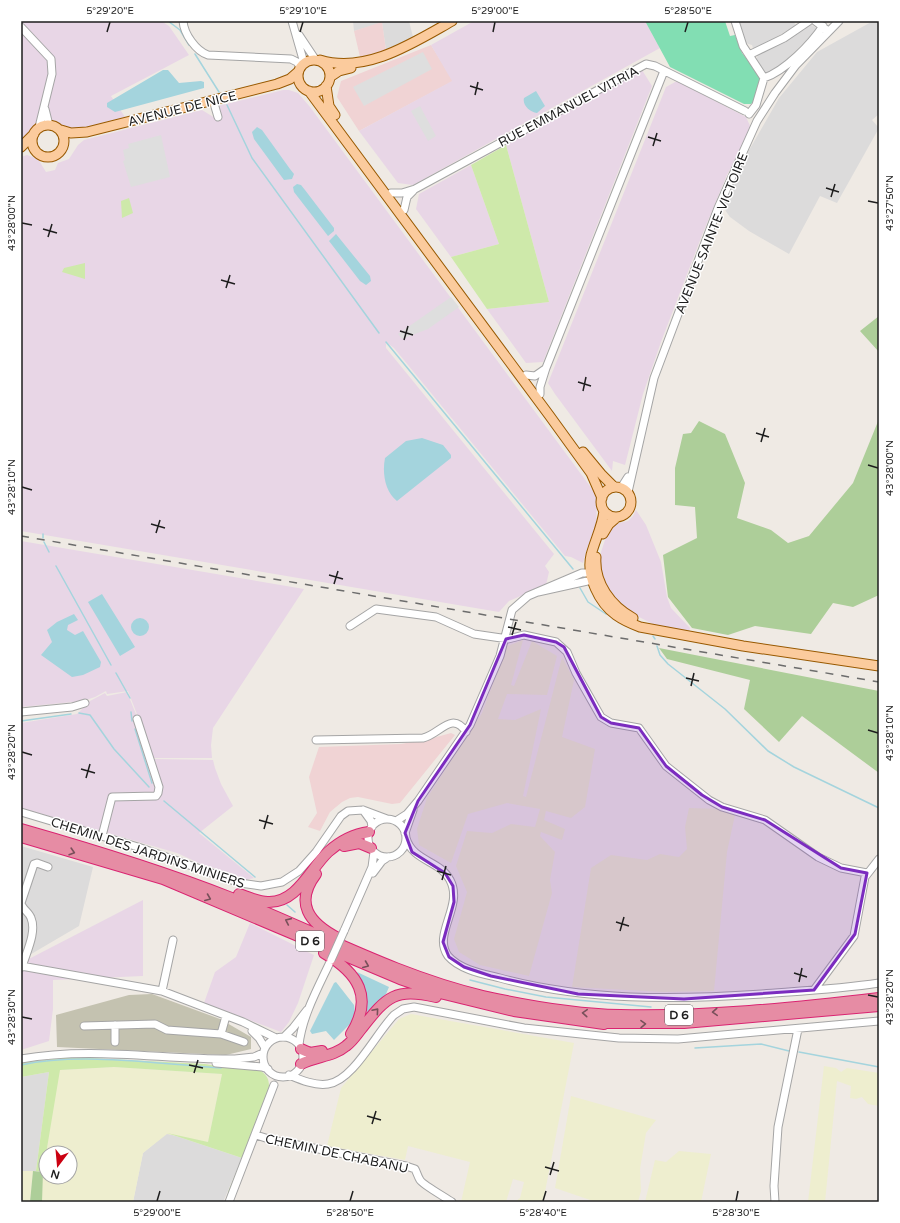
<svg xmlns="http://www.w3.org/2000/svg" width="900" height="1223" font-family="'Varela Round',sans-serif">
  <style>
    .residential { fill: #dcdbdb }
    .commercial { fill: #f0d3d4 }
    .industrial { fill: #e8d6e6 }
    .construction { fill: #c4c2b0 }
    .farmland { fill: #eeeecf }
    .grass { fill: #cee9aa }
    .forest { fill: #adce99 }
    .pitch { fill: #82deb3 }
    .parking { fill: #dedede }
    .water { fill: #a4d4dd }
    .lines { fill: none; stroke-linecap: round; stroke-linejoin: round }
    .stream { stroke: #a4d4dd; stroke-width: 1.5 }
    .minor-casing { stroke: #a5a5a5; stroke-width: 9 }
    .major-casing { stroke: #985900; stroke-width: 11 }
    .highway-casing { stroke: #da2471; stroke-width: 12 }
    .minor { stroke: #fff; stroke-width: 7 }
    .major { stroke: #fbcb9d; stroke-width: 9 }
    .highway { stroke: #e68ca4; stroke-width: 10 }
    .rail { stroke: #6c6c6c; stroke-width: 1.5; stroke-dasharray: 8 8; stroke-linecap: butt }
    .minor-bridge-casing { stroke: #a5a5a5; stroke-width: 9; stroke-linecap: butt }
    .minor-bridge { stroke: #fff; stroke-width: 7 }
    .oneway { stroke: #78505a }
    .marked { fill: #7b2cbf; fill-opacity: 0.2; stroke: #7b2cbf; stroke-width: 3; stroke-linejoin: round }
    .ticks { fill: none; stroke: #1e1e1e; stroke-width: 1.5 }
    .labels { text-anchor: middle; stroke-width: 3; stroke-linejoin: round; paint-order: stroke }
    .shield { fill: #fff; stroke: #626262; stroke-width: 1 }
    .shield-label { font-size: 12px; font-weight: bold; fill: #1e1e1e }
    .street-label { font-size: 13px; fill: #1e1e1e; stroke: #fff }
    .neatline { fill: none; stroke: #1e1e1e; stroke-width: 1.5 }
    .ticks-label { font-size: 10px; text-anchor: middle; fill: #1e1e1e }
  </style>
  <rect width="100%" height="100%" fill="#efeae4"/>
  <path class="residential" d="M353,21H409L413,37L386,50L382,23L354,31Z
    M739,21H793L796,25L760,47L753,48L752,45L745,43Z
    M873,21H879V114L872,120L879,128L837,203L820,196L789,254L749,231L730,217L723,207L744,159L779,98L817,52Z
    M810,24L818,29L775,71L766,74L756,59L759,53Z
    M21,846L93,867L79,926L21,960Z
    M49,1072L36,1171H21V1077Z
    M167,1133L242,1158L223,1202H133L143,1153Z"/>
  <path class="commercial" d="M382,22L386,50L360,57L354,31Z
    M431,45L453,81L359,131L337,97L341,81Z
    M451,733L455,735L400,803L392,804L358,797L350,798L342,802L330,812L320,831L308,827L317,813L309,777L319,747L401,744L433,738Z"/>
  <path class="industrial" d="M21,21H161L169,26L189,55L111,96L125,117L75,130L64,129L51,119L39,121L36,127L21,143Z
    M474,21H645L660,48L413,185L398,183L359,131L452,81L431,45Z
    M642,70L652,86L543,362L526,363L487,309L549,302L506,145Z
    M677,81L746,117L751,128L727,175L704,230L661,342L643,394L625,465L613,461L612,471L555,394L548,383L666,87Z
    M283,90H289L298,93L310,107L595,493L597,498L596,528L587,548L583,563L571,557L565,556L394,348L386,342V348L554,554L545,566L549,572L546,585L509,601L499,612L21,531V157L27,155L38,159L46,172L55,170L58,163L69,159L78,145L84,140L202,110L215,118L221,117L218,106Z
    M471,165L499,244L451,257L416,209L419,194Z
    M636,510L646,525L661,562L667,597L671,608L690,628L689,631L655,625L627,611L612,598L604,583L600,568L601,552L606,537L615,524L628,521L633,516Z
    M21,541L304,589L213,728L211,745L212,758H154L128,691L107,694L106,691L95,697L83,701L21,707Z
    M127,692L154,759L213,760L215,768L221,784L233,806L199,833L254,878L245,880L234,874L201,864L177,853L21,808V723L77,714L90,701L105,693L107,696Z
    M143,900V976L53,980V1009L49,1041L21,1050V963Z
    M250,923L314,955L298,1003L289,1022L281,1032L204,1003L215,972L236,957Z"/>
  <path class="construction" d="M152,994L220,1019L251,1037V1049L226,1055L57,1047L56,1015L129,995Z"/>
  <path class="farmland" d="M523,640L511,685L514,686L532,641L557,656L547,695L507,694L498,719L515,720L541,709L523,796L526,797L562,657L574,680L562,737L595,749L585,807L571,818L546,811L544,820L565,829L562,840L541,832L540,836L555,852L550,880L552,893L529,976L480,965L459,952L454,939L467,892L456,866L467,831L492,833L511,824L535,827L540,809L507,803L468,814L451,863L419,845L417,829L427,798L482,713L507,646Z
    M689,808L721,809L735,815L727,852L714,991L664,992L572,987L591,868L611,855L647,860L660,854L679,857L687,849L685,827Z
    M411,1014L574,1043L543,1202H515L520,1198L524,1182L513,1179L506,1202H461L470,1162L408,1146L405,1160L327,1146L341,1088L399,1019Z
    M824,1066L836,1068L841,1072L847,1068L879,1073V1106L868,1104L862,1097L856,1099L850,1098L851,1086L837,1081L825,1202H808Z
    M114,1067L222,1074L208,1142L167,1134L143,1153L133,1202H42V1179L46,1154V1177H70V1153H46L59,1070Z
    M571,1096L656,1120L646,1133L640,1169L641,1191L638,1202H596L555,1188Z
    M679,1151L711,1154L701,1202H645L655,1160L666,1162Z
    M21,1171H33L30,1202H21Z"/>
  <path class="grass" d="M506,145L549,302L487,309L451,257L499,244L471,165Z
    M129,198L133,213L122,218L121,201Z
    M85,263V279L62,272L64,268Z
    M70,1057L205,1064L229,1068L259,1070C270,1076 270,1084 268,1095L232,1192H228L242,1158L167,1133L208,1142L222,1074L114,1067L60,1070L43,1172L36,1171L49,1072L21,1077V1063Z"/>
  <path class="forest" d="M879,316V352L860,331Z
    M879,419V595L853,607L833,603L811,634L755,626L728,635L692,628L668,597L663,555L697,538L695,507L675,505V468L683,434L691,433L699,421L725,434L745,483L737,518L771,530L788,543L809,536L853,483Z
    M659,648L879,691V773L802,716L779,742L744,709L750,680L667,659Z
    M33,1171L43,1172L42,1202H30Z"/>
  <path class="pitch" d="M645,21H725L730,36L735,35L742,53L760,76C762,84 757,98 751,104H744L670,67Z"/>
  <path class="parking" d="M423,52L432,69L364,106L353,87Z
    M420,106L436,136L428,141L411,111Z
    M161,135L170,177L131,187L123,161L125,160L123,150L129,148L128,144Z
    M451,297L459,307L428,329L402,339L398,334Z"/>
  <path class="water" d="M163,70H168L179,83L201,81L204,82V88L115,112L107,107V103Z
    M536,91L545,106L537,113C530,112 522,105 524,98Z
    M257,127L262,130L290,169L294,174L292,179L284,180L254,139L252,132Z
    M297,184L301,185L305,190L334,228V231L328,236L294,192L293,187Z
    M336,234L370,276L371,281L366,285L360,281L329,241Z
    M422,438L443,445L451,455V458L397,501C385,492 382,473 385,458L406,441Z
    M102,594L135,647L120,656L88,602Z
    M74,614L78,620L68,625L67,630L75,635L83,631L101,662L100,667L83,675L72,677L41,655L52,642L47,630L57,622Z
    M131 627a9 9 0 1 1 18 0a9 9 0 1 1-18 0Z
    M357,972L389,987L386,994L367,1013L363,986Z
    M336,982L354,1005L355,1012L352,1022L334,1040L326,1031L312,1034L310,1031L334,983Z"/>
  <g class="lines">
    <path class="stream" d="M168,21L180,30L189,45
      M195,54L219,92
      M227,105L252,158L379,333
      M386,342L573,569
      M43,534V538
      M44,542L49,552
      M56,566L111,665
      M580,588L588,602L606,614
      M653,636L655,639
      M657,646L660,655L668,664L725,709L768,751L794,767L879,808
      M116,673L130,698
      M131,712L132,721
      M79,713L90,715L114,749L149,787
      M21,721L71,714
      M135,729L152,783
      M164,801L255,877
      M287,905L295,912
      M470,980L505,989L546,997L651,1007
      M695,1048L761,1044L789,1051
      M799,1052L879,1067
      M21,1065C81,1052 159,1064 221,1068"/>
    <defs>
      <path id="minor" d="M183,21C184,34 196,51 208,55L291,59L297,62L300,67
        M292,21L304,63
        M735,21L743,46L764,78L756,105L749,114
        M815,21L827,30
        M21,27L51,59L52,74L39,127
        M299,35L315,59
        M749,55L784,38L809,21
        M764,78C785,71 811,44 823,26
        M213,100L218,117
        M45,109L49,125
        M391,193H402L415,189L646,64L655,66L745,111
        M404,210L407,197L413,191
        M526,375L535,376L545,369
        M540,394V387L546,368L664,71
        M621,488L628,477
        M628,492L654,378L718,208L739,161L757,121L775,93L796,65L839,21
        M350,626L376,609L436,617L474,634L508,639L524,635L556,642L567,652L576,673L601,717L611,723L639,728L666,766L709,800L722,807L765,820L818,857L841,868L867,873
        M21,712L72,707L85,703
        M316,740L423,738C439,735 452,710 466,732
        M363,810L371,821L372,827
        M21,812L138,847L240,883L261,886L282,882L299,871L316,852L341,816L348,811L363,810L387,819
        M368 838a19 19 0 1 1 38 0a19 19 0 1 1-38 0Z
        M396,821L407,814L418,801L470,725L500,656L512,610L528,596L582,573H591L598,575L592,580L538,592
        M405,833L413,810
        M102,836L112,797L156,796L158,793L159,787L137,719
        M406,838C413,862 440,860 450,880C464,906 432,934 448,956C460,970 484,974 500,978C586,1001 673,1000 762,994C801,991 840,989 879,983
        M373,873L382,861L388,857
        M344,931L372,867L374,852
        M21,966L162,991L243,1022L276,1038
        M22,967C26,953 37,932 31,918C29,912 22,909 21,903L34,864L37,863L48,867
        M814,990L854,936L865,877L879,859
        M162,991L173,940
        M84,1026L155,1024L167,1030L221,1034L244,1042
        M252,1031L259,1038L265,1048
        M221,1034L226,1016
        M284,1037L293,1028L307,1010
        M263 1057a20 20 0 1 1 40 0a20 20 0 1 1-40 0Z
        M115,1042V1025
        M299,1045C302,1016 319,986 331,960
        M21,1059C92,1046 164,1060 235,1059L254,1057L263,1053
        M216,1063L262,1067L268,1069
        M289,1075C301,1080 315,1086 328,1084C353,1081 376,1033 394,1015L403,1009L414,1007L524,1028L619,1038L678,1039L879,1021
        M256,1135L272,1140L406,1166L415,1169C417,1173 418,1177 420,1180C423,1185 445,1197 452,1202
        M229,1202L274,1085
        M775,1202L774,1186L778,1127L798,1029"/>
      <path id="major" d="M298 76a16 16 0 1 1 32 0a16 16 0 1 1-32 0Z
        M320,60C366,74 413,43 452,21
        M330,77L339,71L351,68
        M326,86L329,106L335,115
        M309,91L549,415L591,473L602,498
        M32 141a16 16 0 1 1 32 0a16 16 0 1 1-32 0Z
        M61,130L71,133L87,132L277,84L290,79L298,72
        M21,147L34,134
        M583,452L602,475L614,487
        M601 502a15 15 0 1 1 30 0a15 15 0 1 1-30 0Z
        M604,511C602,527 595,540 591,555C586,576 599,603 616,615C623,620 632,624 640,627L743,646L879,666
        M603,534L609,524L617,517
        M596,557C594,583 611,606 633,618"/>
      <path id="highway" d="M21,829C91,849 161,870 229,897C314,930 394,975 483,996C528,1006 574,1014 620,1015C705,1017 794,1008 879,998
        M21,837L163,879L400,979L444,994L514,1011L604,1024
        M344,846L359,843L371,848
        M316,874C294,903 309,923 338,938
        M239,894C248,897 258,902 268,902C297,903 310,869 328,852C339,842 354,834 369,832
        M324,953C358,973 374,997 351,1034
        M598,1023H684L879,1006
        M301,1049L310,1053L322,1051
        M301,1064C316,1056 333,1057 346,1046C353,1041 357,1034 362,1028C387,996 395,988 436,997"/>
    </defs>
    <use href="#minor" class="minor-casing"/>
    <use href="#major" class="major-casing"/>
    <use href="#highway" class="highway-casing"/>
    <use href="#minor" class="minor"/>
    <use href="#major" class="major"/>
    <use href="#highway" class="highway"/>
    <path class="rail" d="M21,536L879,682"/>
    <defs>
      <path id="minor-bridge" d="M331,960L344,931"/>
    </defs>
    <use href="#minor-bridge" class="minor-bridge-casing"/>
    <use href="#minor-bridge" class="minor-bridge"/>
  </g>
  <defs><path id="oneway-chevron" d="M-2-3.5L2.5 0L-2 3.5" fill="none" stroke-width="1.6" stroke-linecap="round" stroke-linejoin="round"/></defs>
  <g class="oneway">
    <use href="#oneway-chevron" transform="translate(72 852) rotate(17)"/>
    <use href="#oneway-chevron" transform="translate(208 898) rotate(22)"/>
    <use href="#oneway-chevron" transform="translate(288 921) rotate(-156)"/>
    <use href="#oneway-chevron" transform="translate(366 965) rotate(22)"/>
    <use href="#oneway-chevron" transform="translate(376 1011) rotate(-49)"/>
    <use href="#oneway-chevron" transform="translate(715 1012) rotate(176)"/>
    <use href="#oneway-chevron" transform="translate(585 1013) rotate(-176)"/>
    <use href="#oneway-chevron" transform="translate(643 1024) rotate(-1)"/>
  </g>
  <path class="marked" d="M524,635L556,642L564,647L601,717L611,723L639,728L666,766L702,795L722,807L765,820L841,868L867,873L855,934L814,990L684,999L578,994L491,976L464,967L449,957L443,942L454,902L453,886L445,873L412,852L405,833L418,801L470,725L506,639Z"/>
  <path class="ticks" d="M107,32L110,22M300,32L303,22M493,32L495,22M685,32L688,22M470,86L483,90M475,95L478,82M648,137L661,141M653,146L657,133M826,188L839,192M831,197L835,184M868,201L878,203M22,223L32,225M43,229L57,233M48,237L52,224M221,280L235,284M226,288L230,275M400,331L413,335M404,340L408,326M578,382L591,386M583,391L586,377M756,433L769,437M761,442L765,428M868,465L878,468M22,487L32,490M151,524L165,528M156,533L160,520M329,575L343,579M334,584L338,571M508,627L521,630M512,635L516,622M686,678L699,681M691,686L694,673M868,730L878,733M22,752L32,755M81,769L95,773M86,778L90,764M259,820L273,824M264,829L268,815M437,871L451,875M442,880L446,866M616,922L629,926M620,931L624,917M794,973L807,977M799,982L802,968M868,995L878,997M22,1017L32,1019M189,1065L203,1068M194,1073L198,1060M367,1116L381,1120M372,1124L376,1111M545,1167L559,1171M550,1175L554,1162M157,1201L160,1191M350,1201L353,1191M543,1201L546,1191M736,1201L738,1191"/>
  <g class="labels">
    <g class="shield">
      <rect x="296" y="931" width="28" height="20" rx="3"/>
      <rect x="665" y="1005" width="28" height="20" rx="3"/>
    </g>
    <g class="shield-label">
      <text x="310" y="945">D 6</text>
      <text x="679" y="1019">D 6</text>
    </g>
    <g class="street-label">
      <text transform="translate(568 106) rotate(-28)" y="5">RUE EMMANUEL VITRIA</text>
      <text transform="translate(182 108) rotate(-14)" y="5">AVENUE DE NICE</text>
      <text transform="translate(711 233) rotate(-68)" y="5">AVENUE SAINTE-VICTOIRE</text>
      <text transform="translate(148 852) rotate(18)" y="5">CHEMIN DES JARDINS MINIERS</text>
      <text transform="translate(337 1153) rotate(12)" y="5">CHEMIN DE CHABANU</text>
    </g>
  </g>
  <rect width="900" height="1223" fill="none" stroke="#ffffff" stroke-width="44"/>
  <g transform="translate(58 1165) rotate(196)"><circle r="19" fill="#ffffff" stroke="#a5a5a5"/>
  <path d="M0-3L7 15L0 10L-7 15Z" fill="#cb0111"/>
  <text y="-6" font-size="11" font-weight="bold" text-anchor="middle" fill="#1e1e1e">N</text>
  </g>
  <rect x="22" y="22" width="856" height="1179" class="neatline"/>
  <g class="ticks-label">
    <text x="110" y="14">5°29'20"E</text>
    <text x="303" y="14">5°29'10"E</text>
    <text x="495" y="14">5°29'00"E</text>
    <text x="688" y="14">5°28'50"E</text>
    <text transform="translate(889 203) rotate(-90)" y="4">43°27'50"N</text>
    <text transform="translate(11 223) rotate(-90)" y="4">43°28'00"N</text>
    <text transform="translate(889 468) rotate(-90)" y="4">43°28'00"N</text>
    <text transform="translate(11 487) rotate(-90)" y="4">43°28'10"N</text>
    <text transform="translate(889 733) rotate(-90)" y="4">43°28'10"N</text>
    <text transform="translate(11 752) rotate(-90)" y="4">43°28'20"N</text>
    <text transform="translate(889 997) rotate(-90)" y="4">43°28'20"N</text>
    <text transform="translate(11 1017) rotate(-90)" y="4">43°28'30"N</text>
    <text x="157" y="1216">5°29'00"E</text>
    <text x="350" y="1216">5°28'50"E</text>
    <text x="543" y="1216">5°28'40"E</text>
    <text x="736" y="1216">5°28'30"E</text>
  </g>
</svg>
